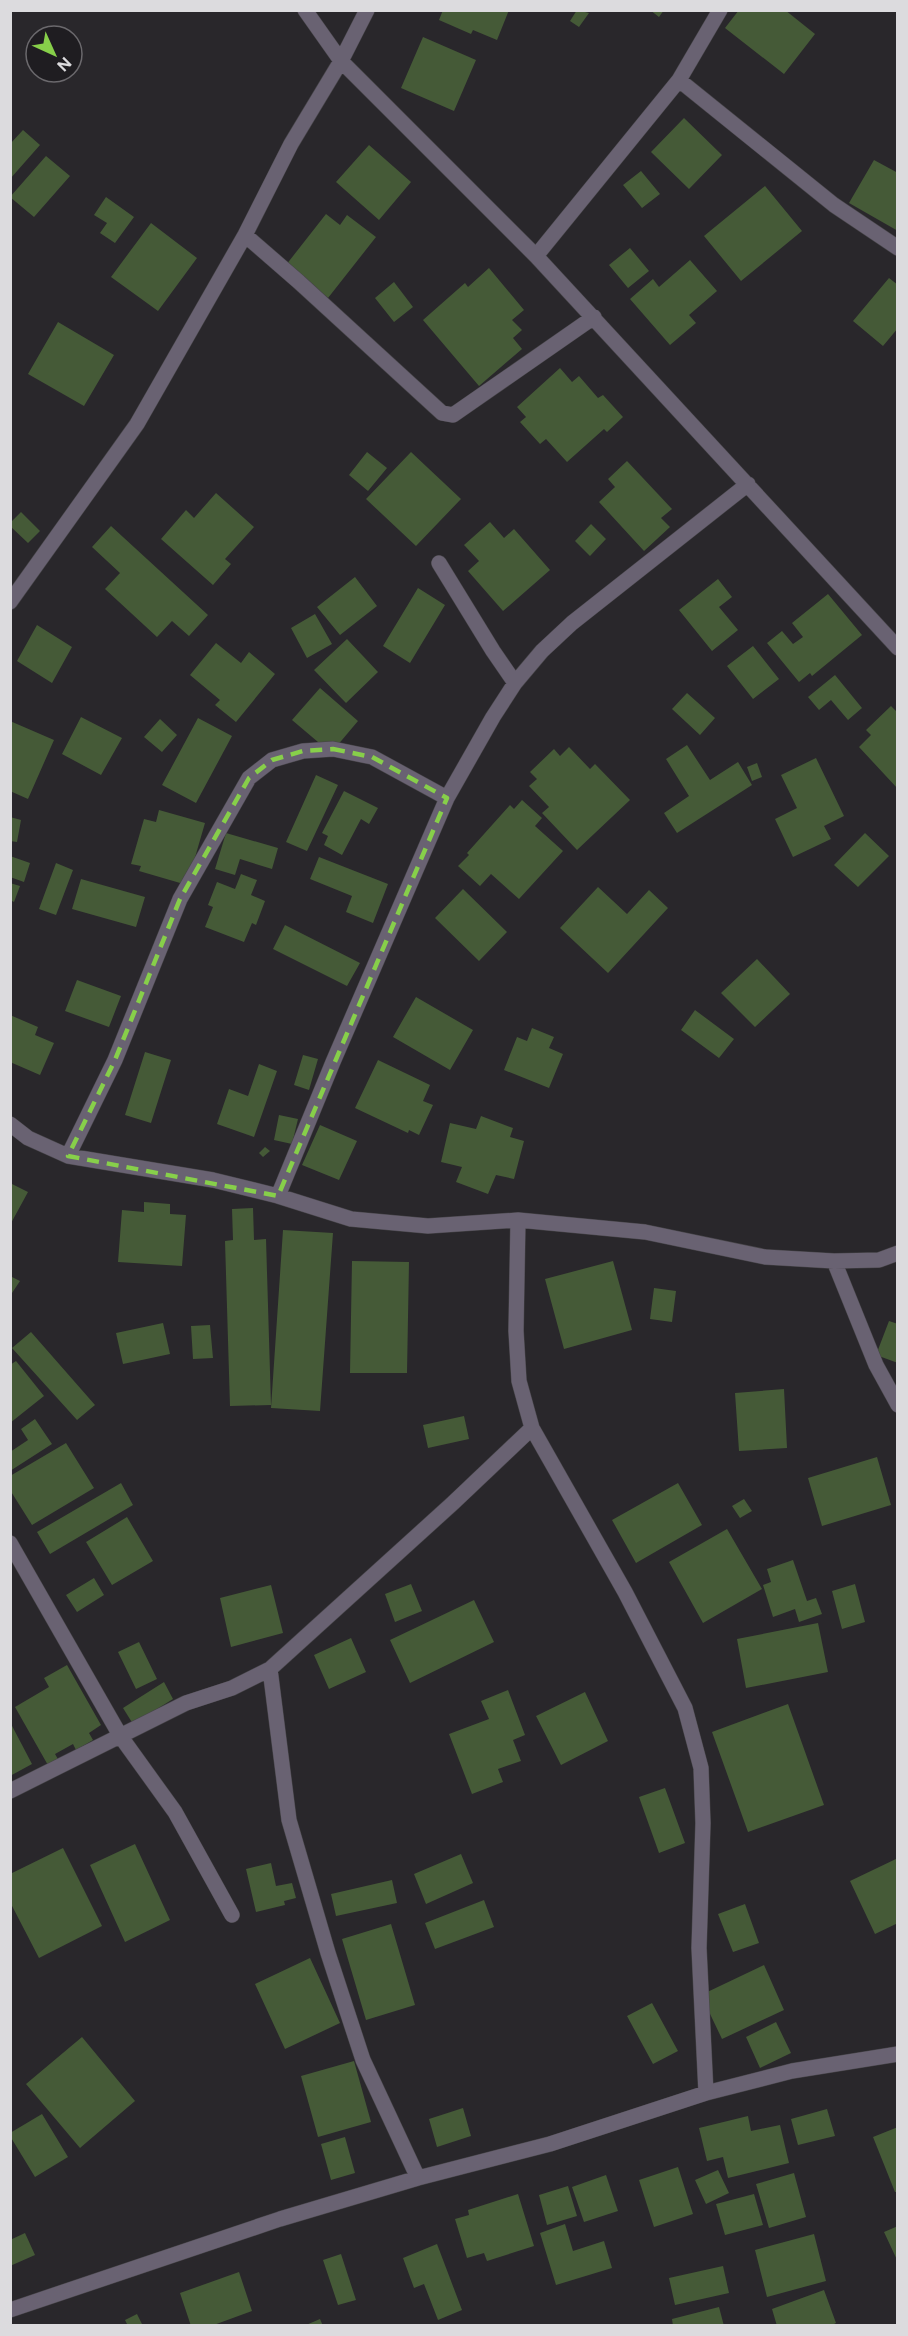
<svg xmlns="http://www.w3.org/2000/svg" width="908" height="2336" font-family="Figtree,sans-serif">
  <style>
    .building { fill: #455a37 }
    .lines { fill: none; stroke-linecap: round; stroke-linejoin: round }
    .minor-casing { stroke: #464448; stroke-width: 16 }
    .minor { stroke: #696272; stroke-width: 15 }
    .marked { fill: none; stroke: #87cf4a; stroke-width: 4.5; stroke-dasharray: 12 8; stroke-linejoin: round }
  </style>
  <rect width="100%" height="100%" fill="#29272b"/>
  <path class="building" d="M443,10H509L497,40L473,30L471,34L439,20Z
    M577,10L589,13L579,27L570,21Z
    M650,10H664L659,17Z
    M739,10H785L815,34L784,74L725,28Z
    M423,37L476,60L454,111L401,88Z
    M684,118L722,155L689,189L651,152Z
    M23,130L40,145L10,179V144Z
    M369,145L411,182L379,220L336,182Z
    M46,156L70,176L34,217L10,197Z
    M874,160L898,173V231L849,203Z
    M641,171L660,194L642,208L623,185Z
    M765,186L802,231L741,281L704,236Z
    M106,197L134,217L115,243L100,233L107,223L94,215Z
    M326,214L340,225L347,215L376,237L328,298L286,265Z
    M151,223L197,258L158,311L111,277Z
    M630,248L649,271L628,288L609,265Z
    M690,260L717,291L689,315L696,323L670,345L630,299L653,279L659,287Z
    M489,268L524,310L512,320L522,330L513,338L522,349L479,386L423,320L465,283L468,287Z
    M889,278L898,285V328L883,346L853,321Z
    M394,282L413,307L394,322L375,298Z
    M58,322L114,355L84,406L28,374Z
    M560,368L572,382L579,376L598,398L603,395L623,417L607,432L604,429L567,462L546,439L540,444L520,422L526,417L517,407Z
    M367,452L387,468L368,491L349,475Z
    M411,452L461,499L416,546L366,499Z
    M627,461L672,509L661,518L670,527L644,551L599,502L615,487L608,479Z
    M216,493L254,527L225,559L231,564L213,585L161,539L186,510L194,518Z
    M21,512L40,531L28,543L10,526V523Z
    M490,522L504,538L514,529L550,570L503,611L468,571L479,561L464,545Z
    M591,524L606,539L590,556L575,541Z
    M111,526L208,615L189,636L172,621L157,637L105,589L120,573L92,547Z
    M355,577L377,606L340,635L317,607Z
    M718,579L732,597L719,607L738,630L712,651L679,610Z
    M418,588L445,605L410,663L383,646Z
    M828,594L862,635L812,676L810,673L799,682L767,643L782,631L793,644L803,637L792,623Z
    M315,614L332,644L307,658L291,628Z
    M37,625L72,647L52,683L17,661Z
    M347,639L378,672L346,703L314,670Z
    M216,643L241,663L249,652L275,674L236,722L215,705L220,700L190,675Z
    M753,646L779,679L753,699L727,666Z
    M835,675L862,708L848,720L831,700L819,710L808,697Z
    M320,688L358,721L331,753L292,720Z
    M687,693L715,718L700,735L672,709Z
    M891,706L898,713V789L859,747L871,735L866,730Z
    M81,717L122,738L101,775L62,754Z
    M198,718L232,736L196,803L162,785Z
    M160,719L177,735L162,752L144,737Z
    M10,721L54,740L28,799L10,791Z
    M687,745L710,780L738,762L752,785L677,833L664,813L689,796L666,759Z
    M569,747L590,769L595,764L630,800L577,850L542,813L549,807L529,786L537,779L530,772L554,749L560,756Z
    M816,758L844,816L824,826L831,839L793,857L775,819L797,808L781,775Z
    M757,763L762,777L752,781L747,767Z
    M316,775L338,785L307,851L286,842Z
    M344,791L378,808L369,824L361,819L342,855L324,845L328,836L322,833Z
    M522,800L542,818L535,826L563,851L519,899L491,874L480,886L458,866L469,855L467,853L510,805L514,809Z
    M159,810L205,823L187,885L139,871L141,866L131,864L144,819L156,822Z
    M10,817L21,820L17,842L10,841Z
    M226,833L278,848L272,869L240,859L235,875L215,869Z
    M865,833L889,856L858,887L834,865Z
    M10,856L30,863L24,882L10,877Z
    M319,857L388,884L373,923L346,912L352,896L310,879Z
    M56,863L73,870L56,915L39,909Z
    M241,874L257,880L251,895L265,901L256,925L252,923L244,942L205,927L213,907L208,905L217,882L235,889Z
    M81,879L145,897L136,927L72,909Z
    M10,883L20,886L14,902L10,900Z
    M598,887L627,914L649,890L668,908L608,973L560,928Z
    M463,889L507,932L479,961L435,918Z
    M285,925L360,963L347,986L273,949Z
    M757,959L790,994L755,1027L721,993Z
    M77,980L121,996L109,1027L65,1011Z
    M416,997L473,1030L450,1070L393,1037Z
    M695,1010L734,1039L719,1058L681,1030Z
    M10,1015L38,1027L35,1035L54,1043L40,1075L10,1062Z
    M532,1028L554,1037L549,1048L563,1054L549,1088L504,1070L517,1037L527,1041Z
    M145,1052L171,1060L151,1123L125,1115Z
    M303,1055L318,1059L309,1090L294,1085Z
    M378,1060L430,1085L423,1101L433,1105L419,1135L409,1130L408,1133L355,1108Z
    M259,1064L277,1071L254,1137L217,1124L229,1089L248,1096Z
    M279,1115L298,1119L292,1144L274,1140Z
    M481,1116L513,1128L510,1137L524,1141L514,1179L496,1175L488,1194L456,1182L462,1167L441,1162L450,1123L476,1129Z
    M320,1125L357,1141L339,1180L302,1165Z
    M265,1147L270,1151L263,1157L259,1153Z
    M10,1183L28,1192L10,1225Z
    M144,1202L170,1204V1214L186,1215L182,1266L118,1262L122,1210L144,1212Z
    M253,1208L254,1240L266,1239L271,1405L230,1406L225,1241L233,1240L232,1209Z
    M283,1230L333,1233L320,1411L271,1408Z
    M352,1261L409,1262L407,1373H350Z
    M613,1261L632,1330L564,1349L545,1279Z
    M10,1276L20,1281L10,1296Z
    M654,1288L676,1291L672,1322L650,1319Z
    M889,1321L898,1324V1363L876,1355Z
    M163,1323L170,1354L123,1364L116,1333Z
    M210,1325L213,1358L193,1359L191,1326Z
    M31,1332L95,1405L77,1420L12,1348Z
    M16,1361L44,1396L10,1423V1365Z
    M784,1389L787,1448L739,1451L735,1393Z
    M464,1416L469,1439L428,1448L423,1425Z
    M35,1419L52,1444L10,1471V1452L28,1440L21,1429Z
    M66,1443L94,1488L32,1525L10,1490V1476Z
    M877,1457L891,1505L822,1526L808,1478Z
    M121,1483L133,1505L50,1554L37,1532Z
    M678,1483L702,1525L636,1563L612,1520Z
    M744,1499L752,1511L740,1518L732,1506Z
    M127,1517L153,1561L112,1585L86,1542Z
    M727,1529L762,1589L703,1623L669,1562Z
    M793,1560L807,1601L816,1598L822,1614L799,1622L795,1609L773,1617L763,1585L771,1582L767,1569Z
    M94,1578L104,1595L77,1612L66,1595Z
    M411,1584L422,1611L395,1622L385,1594Z
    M855,1584L865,1622L842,1629L832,1591Z
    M271,1585L283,1633L231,1647L220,1598Z
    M474,1600L494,1642L410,1683L390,1640Z
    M818,1623L828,1672L746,1688L737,1639Z
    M351,1638L366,1672L329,1689L314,1655Z
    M139,1642L157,1679L136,1689L118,1652Z
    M67,1665L101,1725L89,1733L93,1740L76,1750L73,1744L55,1754L59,1761L49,1767L15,1707L49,1687L44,1678Z
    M164,1682L173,1699L133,1724L123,1708Z
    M508,1690L525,1735L513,1740L521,1761L498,1769L503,1782L472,1794L449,1734L489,1719L481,1701Z
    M585,1692L608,1741L561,1765L536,1716Z
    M788,1704L824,1805L748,1832L712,1732Z
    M10,1722L32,1764L10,1776Z
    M665,1788L685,1843L659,1853L639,1797Z
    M135,1844L170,1920L125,1942L90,1865Z
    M63,1848L102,1926L39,1958L10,1902V1874Z
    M461,1854L473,1883L426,1904L414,1874Z
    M898,1858V1923L875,1934L850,1881Z
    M271,1863L276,1886L292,1883L296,1898L284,1901L285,1905L256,1912L246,1869Z
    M392,1880L397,1903L336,1916L331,1894Z
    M484,1900L494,1927L435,1949L425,1923Z
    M745,1904L759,1943L733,1952L718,1914Z
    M391,1924L415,2005L366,2020L342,1939Z
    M310,1958L340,2023L285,2049L255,1984Z
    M764,1965L784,2010L722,2039L701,1995Z
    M652,2003L678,2051L653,2064L627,2016Z
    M776,2022L791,2053L760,2068L746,2037Z
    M82,2037L135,2101L80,2148L26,2084Z
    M354,2061L371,2122L318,2137L301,2076Z
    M463,2108L471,2136L437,2147L429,2119Z
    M827,2109L835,2136L798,2145L791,2119Z
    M42,2114L68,2157L35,2177L10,2136V2133Z
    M748,2116L751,2131L780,2125L789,2163L728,2178L723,2157L707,2161L699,2128Z
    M898,2127V2192H895L873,2137Z
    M345,2137L355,2173L331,2180L321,2144Z
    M678,2167L693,2214L654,2227L639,2180Z
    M718,2170L729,2193L706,2204L695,2180Z
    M794,2173L806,2217L769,2228L756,2184Z
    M606,2175L618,2211L584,2222L572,2187Z
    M568,2186L577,2216L547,2225L539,2195Z
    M518,2194L534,2246L487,2261L484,2253L467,2258L455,2219L469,2215L468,2210Z
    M754,2194L763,2225L725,2235L716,2204Z
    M565,2224L573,2251L604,2241L612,2268L556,2285L540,2233Z
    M898,2226V2262L884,2232Z
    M25,2233L35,2255L10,2266V2240Z
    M814,2234L826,2281L767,2297L755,2250Z
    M437,2244L462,2310L438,2320L424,2284L414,2288L403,2258Z
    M341,2254L356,2300L338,2305L323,2260Z
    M723,2266L729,2293L675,2305L669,2278Z
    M239,2272L252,2311L211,2326H191L180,2293Z
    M824,2290L836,2323L830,2326H777L772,2309Z
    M719,2307L724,2326H673L672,2319Z
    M137,2314L143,2326H128L125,2320Z
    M320,2319L323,2326H306V2325Z"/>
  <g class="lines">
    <defs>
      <path id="minor" d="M305,10L341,61L536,256L898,648
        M679,80L834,205L898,248
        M245,235L299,282L442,413L453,415L594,317
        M536,256L679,80L720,10
        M439,563L493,651L515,683
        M10,602L137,424L245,235L291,144L341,61L367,10
        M10,1124L28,1138L68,1156L213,1180L278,1196L351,1219L428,1226L518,1220L645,1232L765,1257L834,1261L879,1260L898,1253
        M68,1156L115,1060L180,899L249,778L272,760L303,751L333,749L372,757L447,798
        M278,1196L333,1062L447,798L493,717L515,683L542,651L572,623L748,484
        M518,1220L516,1331L519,1381L532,1428L625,1592L685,1708L701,1768L703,1823L699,1948L706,2093
        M834,1261L876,1365L898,1405
        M10,1543L121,1737L175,1812L232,1915
        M270,1669L289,1820L328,1953L363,2060L418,2178
        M10,1791L186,1703L232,1688L270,1669L453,1503L532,1428
        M10,2310L280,2219L418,2178L550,2144L706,2093L792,2071L898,2054"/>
    </defs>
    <use href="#minor" class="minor-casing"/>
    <use href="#minor" class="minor"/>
  </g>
  <path class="marked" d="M333,749L372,757L447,798L278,1196L68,1156L115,1060L180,899L249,778L272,760L303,751Z"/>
  <rect width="908" height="2336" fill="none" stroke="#dcdbde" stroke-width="24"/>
  <g transform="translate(54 54) rotate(135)"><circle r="28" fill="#1f1d21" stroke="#6b696d" stroke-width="1.5"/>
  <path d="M0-4.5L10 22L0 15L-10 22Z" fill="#87cf4a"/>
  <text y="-9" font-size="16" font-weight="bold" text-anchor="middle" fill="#dcdbde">N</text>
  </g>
</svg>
